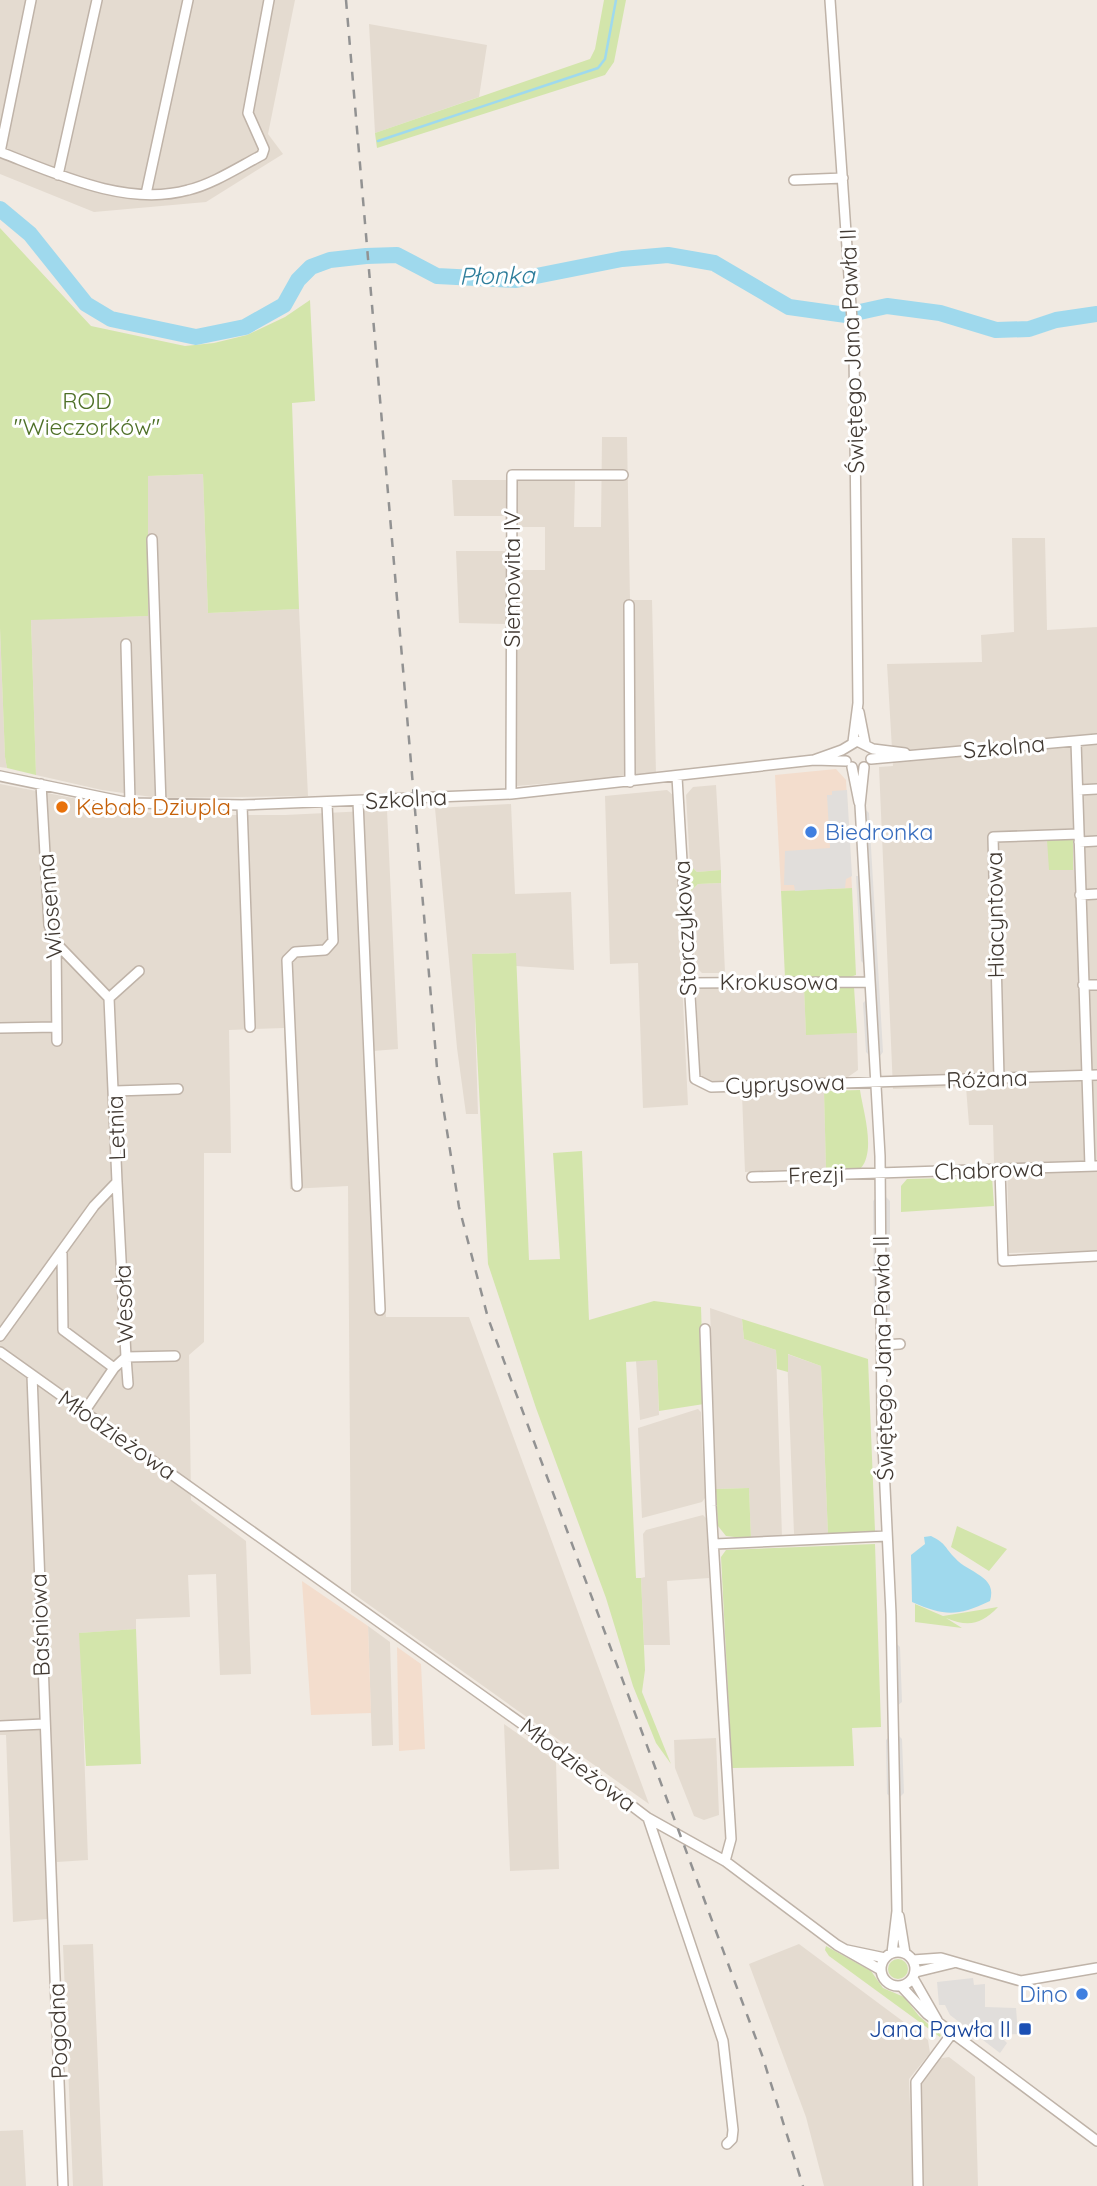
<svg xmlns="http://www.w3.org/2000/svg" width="1097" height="2186" font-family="Quicksand,sans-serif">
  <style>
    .residential { fill: #e4dbd0 }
    .commercial { fill: #f3ddcd }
    .green { fill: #d3e5ab }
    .parking { fill: #e1dedb }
    .water { fill: #9fd9ed }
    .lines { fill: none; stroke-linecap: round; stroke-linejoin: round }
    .stream { stroke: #9fd9ed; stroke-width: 2.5 }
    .river { stroke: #9fd9ed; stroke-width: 16 }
    .minor-casing { stroke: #bfb3a8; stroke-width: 12 }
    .minor { stroke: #fff; stroke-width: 9 }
    .rail { stroke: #929292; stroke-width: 2.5; stroke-dasharray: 9 9; stroke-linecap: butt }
    .food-dot { fill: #e8710a; stroke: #fff; stroke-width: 2.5 }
    .shop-dot { fill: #3f7fe0; stroke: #fff; stroke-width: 2.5 }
    .transit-dot { fill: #1a4fb4; stroke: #fff; stroke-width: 2.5 }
    .labels { text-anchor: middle; stroke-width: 6; stroke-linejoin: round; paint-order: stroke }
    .street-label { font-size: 23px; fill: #423a33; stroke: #fff }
    .park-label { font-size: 23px; fill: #4f7129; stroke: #fff }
    .food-label { font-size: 23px; fill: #c56008; stroke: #fff; text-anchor: start }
    .shop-label { font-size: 23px; fill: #366cbe; stroke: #fff; text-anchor: start }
    .transit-label { font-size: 23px; fill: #164399; stroke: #fff; text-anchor: end }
    .water-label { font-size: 24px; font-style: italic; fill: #2d7d9b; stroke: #fff }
  </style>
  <rect width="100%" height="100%" fill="#f1eae2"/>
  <path class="residential" d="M0,0H295L268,134L283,154L206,202L94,212L0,174Z
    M369,24L487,45L479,97L375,133Z
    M602,437H627L630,600H652L656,774L506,787V624L459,623L456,551H517V570H545V527H506L505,516H454L452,480H575L574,527H601Z
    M203,474L208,613L299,609L308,796L159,798L102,790L36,775L31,619L148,616V476Z
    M1012,538H1045L1047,630L1097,627V1251L1009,1253L1007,1163H994L993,1125H969L966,1087L893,1089L879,767L893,766L887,664L982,662L981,635L1014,632Z
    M0,628L5,757L7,768L0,767Z
    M0,784L161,815H285L387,810L398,1049L373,1051L386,1317H469L649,1804L351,1592L348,1186L290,1189L284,1028L229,1030L231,1153H204V1342L189,1355L191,1500L246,1541L251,1674L220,1675L216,1574L188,1575L190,1617L136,1619V1629L80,1633L88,1860L57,1862L58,1918L13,1922L6,1735H0Z
    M716,785L721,870L697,872L690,865L686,795L693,787Z
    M667,790L673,795L688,1105L643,1108L638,963L610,964L605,796Z
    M511,804L515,894L571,892L574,970L516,966L515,953L473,954L478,1114H466L457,1048L435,808Z
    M721,883L725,973H702L695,966L691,891L698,884Z
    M702,986L804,987L806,1034L857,1033L858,1070L848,1077L707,1082L700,1075L696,993Z
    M824,1091L826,1169L745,1172L742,1094Z
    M710,1308L742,1319L744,1339L776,1350L782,1537L751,1539L749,1488L716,1489Z
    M787,1354L821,1366L828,1534H794Z
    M657,1360L659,1415L640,1420L636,1361Z
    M698,1409L701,1412L705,1498L702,1502L642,1518L638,1428Z
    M703,1515L706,1518L709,1578L667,1581L670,1645H644L641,1578L645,1577L643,1534L646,1530Z
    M368,1626L390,1642L393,1745L372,1746Z
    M504,1724L556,1761L559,1869L510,1871Z
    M716,1738L719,1815L704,1820L694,1816L675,1768L674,1740Z
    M93,1944L103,2186H73L63,1945Z
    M799,1944L928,2040L930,2053L909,2079L913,2186H824L806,2117L749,1964Z
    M949,2057L975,2077L978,2186H923L920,2082L937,2059Z
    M23,2130L26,2186H0V2131Z"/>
  <path class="commercial" d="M836,769L846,780L852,888L781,891L775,775Z
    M302,1581L368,1626L371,1713L311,1715Z
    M397,1647L421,1664L425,1749L399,1751Z"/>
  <path class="green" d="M604,0H626L614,62L605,75L377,148L375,133L590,59L595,49Z
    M0,228L91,326L185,346L214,343L247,335L285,317L310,300L315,401L292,403L299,609L208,613L203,474L148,476V616L31,620L36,775L7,768L5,757L0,628Z
    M1073,839V870H1049L1047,840Z
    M690,865L697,872L721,870V883L698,884L691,891Z
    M852,888L856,975L847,978H785L781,891Z
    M516,953L529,1260L560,1259L553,1153L582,1151L589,1320L654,1301L701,1307L704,1404L659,1411L657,1360L626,1362L636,1578H641L645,1670L642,1692L671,1764L656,1743L633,1686L606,1598L536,1408L488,1264L472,954Z
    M804,987H854L857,1033L806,1035Z
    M860,1090C863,1111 876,1150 861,1168L826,1169L824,1091Z
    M992,1177L994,1206L901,1212V1186L907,1179Z
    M742,1319L868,1359L875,1531L828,1534L821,1366L788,1354V1372L777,1369L776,1350L744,1339Z
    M749,1488L751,1539L726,1536L718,1526L716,1489Z
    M957,1526L1007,1549L989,1571L951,1547Z
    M875,1544L881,1727L852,1728L854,1766L732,1768L721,1557L726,1550Z
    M915,1604L943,1616L998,1607C981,1625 968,1627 946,1618L962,1628L915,1622Z
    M136,1629L141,1764L86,1766L79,1633Z
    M826,1946L871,1971L883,1988L904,1997L919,2016L941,2035L940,2037L829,1956L825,1950Z
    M888 1969a10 10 0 1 1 20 0a10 10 0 1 1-20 0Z"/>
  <path class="parking" d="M847,790L852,876L846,879L845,888L795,891L794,885H784L785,851L830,848L827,795H832V791Z
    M865,809L869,813L883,1052L880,1056Z
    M856,876H860L865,965L861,961Z
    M867,999L870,1056L866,1052L863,1003Z
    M877,1197V1321L874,1317L873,1201Z
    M886,1197L890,1201V1317L886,1321Z
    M897,1644L900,1647L902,1702L898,1705Z
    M890,1736L891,1797L887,1794L886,1740Z
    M899,1736L902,1739L904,1793L900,1797Z
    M973,1978L974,1985L985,1984V2007L1016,2008L1018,2034L999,2035L1007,2043L1000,2053L950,2015L945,2005H939L937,1982Z"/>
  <path class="water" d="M931,1536C947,1544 944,1547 955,1558C968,1573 998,1576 990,1601C956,1617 945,1616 912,1602L911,1555L925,1544L924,1537Z"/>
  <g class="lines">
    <path class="stream" d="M378,141L598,68L605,59L616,0"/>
    <path class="river" d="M0,209L30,234L86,304L111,319L196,337L245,327L284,305L298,280L311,267L330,260L366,256L397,255L437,276L516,280L622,259L668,255L714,263L789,307L846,315L887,306L940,313L996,330L1029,329L1056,320L1097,314"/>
    <defs>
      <path id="minor" d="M830,0L854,349L858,703L853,742
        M0,152C57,174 126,207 188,190C213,184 239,167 262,155L264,149L248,113L269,0
        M0,152L31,0
        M58,175L97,0
        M794,180L843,178
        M146,194L188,0
        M152,539L161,805
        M629,605L630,782
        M126,644L130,803
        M859,712L865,743
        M1076,741L1090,1166
        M871,759L1097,739
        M814,760L842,750L857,741L873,749L905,753
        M852,767L859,802
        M864,767L860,805L880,1156L882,1424L891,1614L897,1911L892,1953
        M0,776L130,803L242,805L511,794L814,760L846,761
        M677,777L695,1079L711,1087L1097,1075
        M41,784L49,925L56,943L57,1041
        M1078,790L1097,789
        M511,794L512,475H623
        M358,801L380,1310
        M242,805L250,1027
        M1079,842L1097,841
        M1080,895L1097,894
        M688,983L870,982
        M1083,985H1097
        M109,998L139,971
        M0,1028L56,1027
        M999,1078L993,837L1079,834
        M115,1091L178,1089
        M1000,1170L1003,1261L1097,1256
        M752,1177L1097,1166
        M297,1186L287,960L295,952L325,950L333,941L327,803
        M62,1253L63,1330L114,1368
        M705,1329L711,1506L731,1839L725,1861
        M0,1336L94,1206L117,1182L109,998L56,943
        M882,1345L900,1344
        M0,1352L553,1746L648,1818L725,1861L837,1945L881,1970
        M32,1375L63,2186
        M128,1384L126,1357L175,1356
        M84,1412L114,1368L126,1357L117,1182
        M715,1544L887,1536
        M0,1726L44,1724
        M648,1818L723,2041L733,2130L732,2139L727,2144
        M899,1916L905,1953
        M847,1950L885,1958
        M881 1969a17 17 0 1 1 34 0a17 17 0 1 1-34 0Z
        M913,1960L941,1958L1021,1981L1097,1968
        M916,1972L953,1963
        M913,1978L937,2020
        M901,1986L927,2014L1097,2141
        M918,2186L916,2082L953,2032"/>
    </defs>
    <use href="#minor" class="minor-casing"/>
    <use href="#minor" class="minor"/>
    <path class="rail" d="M346,0L437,1068L459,1207L488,1318L762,2055L803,2186"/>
  </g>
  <circle class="food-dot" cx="62" cy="807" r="7"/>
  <g class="shop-dot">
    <circle cx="811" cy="832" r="7"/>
    <circle cx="1082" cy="1994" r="7"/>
  </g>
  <rect class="transit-dot" x="1018" y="2022" width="14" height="14" rx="3.5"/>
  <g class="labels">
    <g class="street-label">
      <text transform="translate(852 351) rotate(-92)" y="8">Świętego Jana Pawła II</text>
      <text transform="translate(512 579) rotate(-90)" y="8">Siemowita IV</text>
      <text transform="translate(1004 747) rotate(-5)" y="8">Szkolna</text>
      <text transform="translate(406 799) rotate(-3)" y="8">Szkolna</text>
      <text transform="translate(50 906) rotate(-95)" y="8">Wiosenna</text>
      <text transform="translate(995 915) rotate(-91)" y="8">Hiacyntowa</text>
      <text transform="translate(685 928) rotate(-93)" y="8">Storczykowa</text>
      <text x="779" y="990">Krokusowa</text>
      <text transform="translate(987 1079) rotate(-2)" y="8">Różana</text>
      <text transform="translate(785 1084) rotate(-2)" y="8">Cyprysowa</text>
      <text transform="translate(116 1128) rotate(-92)" y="8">Letnia</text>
      <text transform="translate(989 1170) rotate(-2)" y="8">Chabrowa</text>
      <text transform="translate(816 1175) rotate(-2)" y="8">Frezji</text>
      <text transform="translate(124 1304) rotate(-92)" y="8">Wesoła</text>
      <text transform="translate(883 1358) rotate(-91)" y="8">Świętego Jana Pawła II</text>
      <text transform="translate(117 1435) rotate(35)" y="8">Młodzieżowa</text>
      <text transform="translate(40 1625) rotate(-92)" y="8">Baśniowa</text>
      <text transform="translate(578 1765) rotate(37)" y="8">Młodzieżowa</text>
      <text transform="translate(58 2031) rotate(-92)" y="8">Pogodna</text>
    </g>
    <g class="park-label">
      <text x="87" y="409">ROD<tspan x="87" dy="26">"Wieczorków"</tspan></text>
    </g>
    <g class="food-label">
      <text x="76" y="815">Kebab Dziupla</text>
    </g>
    <g class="shop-label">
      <text x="825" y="840">Biedronka</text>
      <text x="1068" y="2002" text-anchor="end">Dino</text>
    </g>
    <g class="transit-label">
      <text x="1011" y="2037">Jana Pawła II</text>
    </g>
    <g class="water-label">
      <text transform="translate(497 276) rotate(-1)" y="8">Płonka</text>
    </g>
  </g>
</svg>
